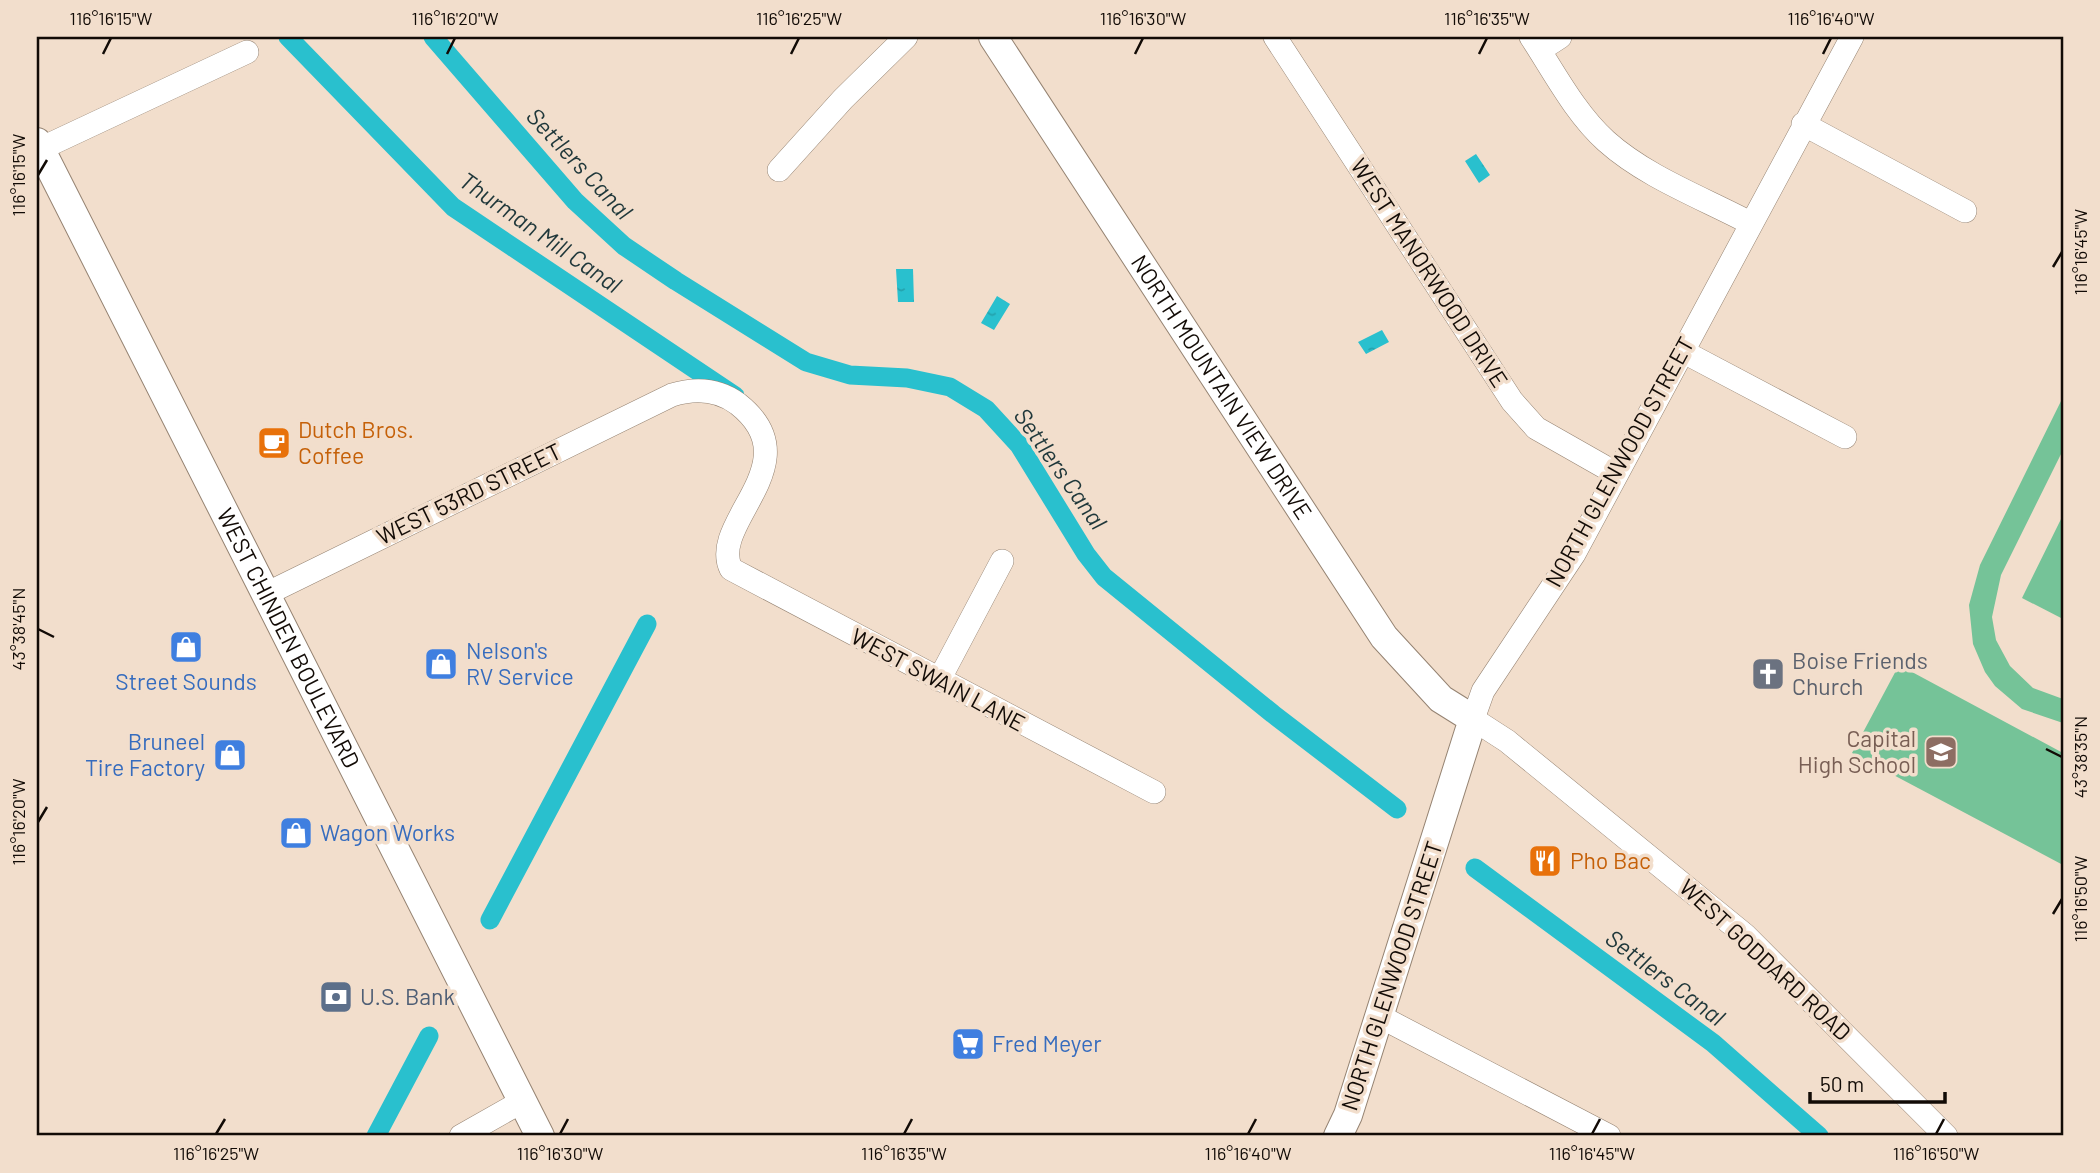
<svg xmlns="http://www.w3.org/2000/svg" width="2100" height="1173" font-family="Barlow,sans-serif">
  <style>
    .green { fill: #75c398 }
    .water { fill: url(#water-ripples) }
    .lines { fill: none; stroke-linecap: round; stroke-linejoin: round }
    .canal { stroke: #29c0ce; stroke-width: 19 }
    .minor-casing { stroke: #958372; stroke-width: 24 }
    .major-casing { stroke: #958372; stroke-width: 30 }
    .minor { stroke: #fff; stroke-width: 23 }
    .major { stroke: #fff; stroke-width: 28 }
    .ticks { fill: none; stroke: #120b06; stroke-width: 2.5 }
    .labels { text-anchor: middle; stroke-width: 7; stroke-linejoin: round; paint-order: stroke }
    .street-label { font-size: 23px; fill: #120b06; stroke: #f2decc }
    .food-label { font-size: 23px; fill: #c56008; stroke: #f2decc; text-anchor: start }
    .shop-label { font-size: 23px; fill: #366cbe; stroke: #f2decc; text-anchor: start }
    .worship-label { font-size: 23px; fill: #5b616d; stroke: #f2decc; text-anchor: start }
    .education-label { font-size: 23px; fill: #785e54; stroke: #f2decc; text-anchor: end }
    .service-label { font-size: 23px; fill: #4e5e75; stroke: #f2decc; text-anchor: start }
    .water-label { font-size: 24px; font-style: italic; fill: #1f373a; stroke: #f2decc }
    .neatline { fill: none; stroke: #120b06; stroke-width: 2.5 }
    .ticks-label { font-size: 18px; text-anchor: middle; fill: #120b06 }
  </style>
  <defs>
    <pattern id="water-ripples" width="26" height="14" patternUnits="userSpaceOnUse" patternTransform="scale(1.75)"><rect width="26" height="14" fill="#29c0ce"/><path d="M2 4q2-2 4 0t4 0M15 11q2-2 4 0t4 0" fill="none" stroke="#24a4af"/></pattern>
  </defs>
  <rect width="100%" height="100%" fill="#f2decc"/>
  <path class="green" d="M2063,397V450L2001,575L1992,617L1996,640L2010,666L2033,688L2063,699V723L2022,709L1995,686L1985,672L1973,644L1969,605L1980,565Z
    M2063,515V619L2022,598Z
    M1899,665L2063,753V865L1852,753Z"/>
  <path class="water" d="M1476,154L1490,175L1479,183L1465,161Z
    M896,269H913L914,302H898Z
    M997,296L1010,304L994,330L981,323Z
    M1382,330L1389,342L1366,354L1358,342Z"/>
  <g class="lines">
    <path class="canal" d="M288,37L453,207L735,396
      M433,37L575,201L624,246L676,281L806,362L850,375L907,378L950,387L986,409L1019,445L1086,554L1104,577L1273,714L1397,809
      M1475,868L1713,1043L1819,1136
      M490,920L647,624
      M376,1136L429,1036"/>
    <defs>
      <path id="minor" d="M1275,37L1512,401L1536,428L1617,474
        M1531,37C1554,72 1575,113 1606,141C1646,177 1703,198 1750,223
        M1852,37L1574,554L1483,691L1473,719L1507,741L1745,935L1946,1136
        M1540,50L1560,37
        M1803,124L1965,211
        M40,149L247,52
        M779,170L843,99L906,37
        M1682,351L1845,437
        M266,594L672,395C695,388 718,389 738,404C813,463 708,522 731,569L1154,792
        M939,680L1002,561
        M1379,1016L1609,1136
        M461,1136L521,1102"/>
      <g id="major">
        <path id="s1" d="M993,37L1384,637L1441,699L1473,719L1348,1115L1338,1136"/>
        <path id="s2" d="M37,142L540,1136"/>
      </g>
    </defs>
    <use href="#minor" class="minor-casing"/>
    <use href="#major" class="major-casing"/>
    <use href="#minor" class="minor"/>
    <use href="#major" class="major"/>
  </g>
  <path class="ticks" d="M103,54L111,38M447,54L455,38M791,54L799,38M1135,54L1143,38M1479,54L1487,38M1823,54L1831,38M38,175L47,160M2053,267L2062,252M38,629L54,637M2046,749L2062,757M38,822L47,807M2053,914L2062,899M216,1134L225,1119M560,1134L568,1119M904,1134L912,1119M1248,1134L1256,1119M1592,1134L1600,1119M1936,1134L1944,1119"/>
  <defs>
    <symbol id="cafe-square" viewBox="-11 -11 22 22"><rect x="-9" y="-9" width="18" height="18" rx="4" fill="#e8710a" stroke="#f2decc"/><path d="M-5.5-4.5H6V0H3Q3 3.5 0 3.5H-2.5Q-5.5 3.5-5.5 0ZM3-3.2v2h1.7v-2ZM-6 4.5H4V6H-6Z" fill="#fff"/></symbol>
    <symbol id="shop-square" viewBox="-11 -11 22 22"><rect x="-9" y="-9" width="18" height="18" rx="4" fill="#3f7fe0" stroke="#f2decc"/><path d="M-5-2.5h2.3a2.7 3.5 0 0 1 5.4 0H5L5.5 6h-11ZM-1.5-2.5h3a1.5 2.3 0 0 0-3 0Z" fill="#fff"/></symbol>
    <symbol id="church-square" viewBox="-11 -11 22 22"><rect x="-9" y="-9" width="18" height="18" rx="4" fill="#6b7280" stroke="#f2decc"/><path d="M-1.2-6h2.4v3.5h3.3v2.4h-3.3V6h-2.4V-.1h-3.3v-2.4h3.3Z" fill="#fff"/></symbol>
    <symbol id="school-square" viewBox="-11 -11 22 22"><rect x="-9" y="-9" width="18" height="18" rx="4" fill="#8d6e63" stroke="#f2decc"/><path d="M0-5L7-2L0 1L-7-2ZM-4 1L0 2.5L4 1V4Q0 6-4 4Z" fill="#fff"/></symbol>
    <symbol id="restaurant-square" viewBox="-11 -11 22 22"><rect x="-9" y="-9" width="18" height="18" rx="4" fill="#e8710a" stroke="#f2decc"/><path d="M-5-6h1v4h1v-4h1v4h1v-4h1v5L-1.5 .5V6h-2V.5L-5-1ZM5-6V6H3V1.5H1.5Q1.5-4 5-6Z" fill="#fff"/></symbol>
    <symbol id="bank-square" viewBox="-11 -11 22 22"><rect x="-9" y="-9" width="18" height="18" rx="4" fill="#5c6f8a" stroke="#f2decc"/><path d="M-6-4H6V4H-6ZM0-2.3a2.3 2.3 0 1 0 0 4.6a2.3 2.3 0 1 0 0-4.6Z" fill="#fff"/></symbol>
    <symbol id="supermarket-square" viewBox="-11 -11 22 22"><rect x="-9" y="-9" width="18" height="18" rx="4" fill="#3f7fe0" stroke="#f2decc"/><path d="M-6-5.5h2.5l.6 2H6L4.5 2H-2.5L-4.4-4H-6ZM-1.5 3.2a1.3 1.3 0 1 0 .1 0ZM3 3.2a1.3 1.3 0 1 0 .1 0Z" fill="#fff"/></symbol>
  </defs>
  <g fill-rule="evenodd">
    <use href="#cafe-square" x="255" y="424" width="38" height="38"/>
    <use href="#shop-square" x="167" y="628" width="38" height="38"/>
    <use href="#shop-square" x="422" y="645" width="38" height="38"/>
    <use href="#church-square" x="1749" y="655" width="38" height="38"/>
    <use href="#school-square" x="1922" y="733" width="38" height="38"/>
    <use href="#shop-square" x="211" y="736" width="38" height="38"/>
    <use href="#shop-square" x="277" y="814" width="38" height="38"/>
    <use href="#restaurant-square" x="1526" y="842" width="38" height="38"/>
    <use href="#bank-square" x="317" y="978" width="38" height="38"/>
    <use href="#supermarket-square" x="949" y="1025" width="38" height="38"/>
  </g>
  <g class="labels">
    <g class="street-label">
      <text transform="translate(1429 273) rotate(57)" y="8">WEST MANORWOOD DRIVE</text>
      <text dy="8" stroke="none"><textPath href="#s1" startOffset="418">NORTH MOUNTAIN VIEW DRIVE</textPath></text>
      <text transform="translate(1620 462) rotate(-61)" y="8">NORTH GLENWOOD STREET</text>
      <text transform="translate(469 494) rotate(-26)" y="8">WEST 53RD STREET</text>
      <text dy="8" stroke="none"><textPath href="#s2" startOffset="556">WEST CHINDEN BOULEVARD</textPath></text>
      <text transform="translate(938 680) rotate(28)" y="8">WEST SWAIN LANE</text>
      <text transform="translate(1765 960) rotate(43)" y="8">WEST GODDARD ROAD</text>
      <text transform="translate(1392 976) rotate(-72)" y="8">NORTH GLENWOOD STREET</text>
    </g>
    <g class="food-label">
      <text x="298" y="438">Dutch Bros.<tspan x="298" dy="26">Coffee</tspan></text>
      <text x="1570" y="869">Pho Bac</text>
    </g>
    <g class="shop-label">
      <text x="466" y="659">Nelson's<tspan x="466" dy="26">RV Service</tspan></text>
      <text x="186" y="690" text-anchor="middle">Street Sounds</text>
      <text x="205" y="750" text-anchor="end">Bruneel<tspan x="205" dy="26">Tire Factory</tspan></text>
      <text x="320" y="841">Wagon Works</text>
      <text x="992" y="1052">Fred Meyer</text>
    </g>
    <g class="worship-label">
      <text x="1792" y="669">Boise Friends<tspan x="1792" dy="26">Church</tspan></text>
    </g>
    <g class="education-label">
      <text x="1916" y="747">Capital<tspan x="1916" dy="26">High School</tspan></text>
    </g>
    <g class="service-label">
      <text x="360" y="1005">U.S. Bank</text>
    </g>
    <g class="water-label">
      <text transform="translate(579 164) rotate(47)" y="8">Settlers Canal</text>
      <text transform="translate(540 233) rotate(35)" y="8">Thurman Mill Canal</text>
      <text transform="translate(1060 469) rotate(55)" y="8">Settlers Canal</text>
      <text transform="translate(1665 978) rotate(37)" y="8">Settlers Canal</text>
    </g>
  </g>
  <rect width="2100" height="1173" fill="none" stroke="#f2decc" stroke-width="77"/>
  <path d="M1810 1092v10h135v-10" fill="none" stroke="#120b06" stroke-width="3.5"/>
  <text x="1820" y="1092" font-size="21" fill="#120b06" stroke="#f2decc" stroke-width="5" paint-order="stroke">50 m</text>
  <rect x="38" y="38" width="2024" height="1096" class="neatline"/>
  <g class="ticks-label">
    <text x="111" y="25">116°16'15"W</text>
    <text x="455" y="25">116°16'20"W</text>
    <text x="799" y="25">116°16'25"W</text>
    <text x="1143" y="25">116°16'30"W</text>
    <text x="1487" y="25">116°16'35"W</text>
    <text x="1831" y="25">116°16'40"W</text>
    <text transform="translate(19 175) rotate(-90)" y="6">116°16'15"W</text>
    <text transform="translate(2081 252) rotate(-90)" y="6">116°16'45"W</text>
    <text transform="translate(19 629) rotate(-90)" y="6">43°38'45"N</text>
    <text transform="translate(2081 757) rotate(-90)" y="6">43°38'35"N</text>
    <text transform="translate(19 822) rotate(-90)" y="6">116°16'20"W</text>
    <text transform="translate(2081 899) rotate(-90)" y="6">116°16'50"W</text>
    <text x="216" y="1160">116°16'25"W</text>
    <text x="560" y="1160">116°16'30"W</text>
    <text x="904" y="1160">116°16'35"W</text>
    <text x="1248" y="1160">116°16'40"W</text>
    <text x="1592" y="1160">116°16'45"W</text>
    <text x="1936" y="1160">116°16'50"W</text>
  </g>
</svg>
